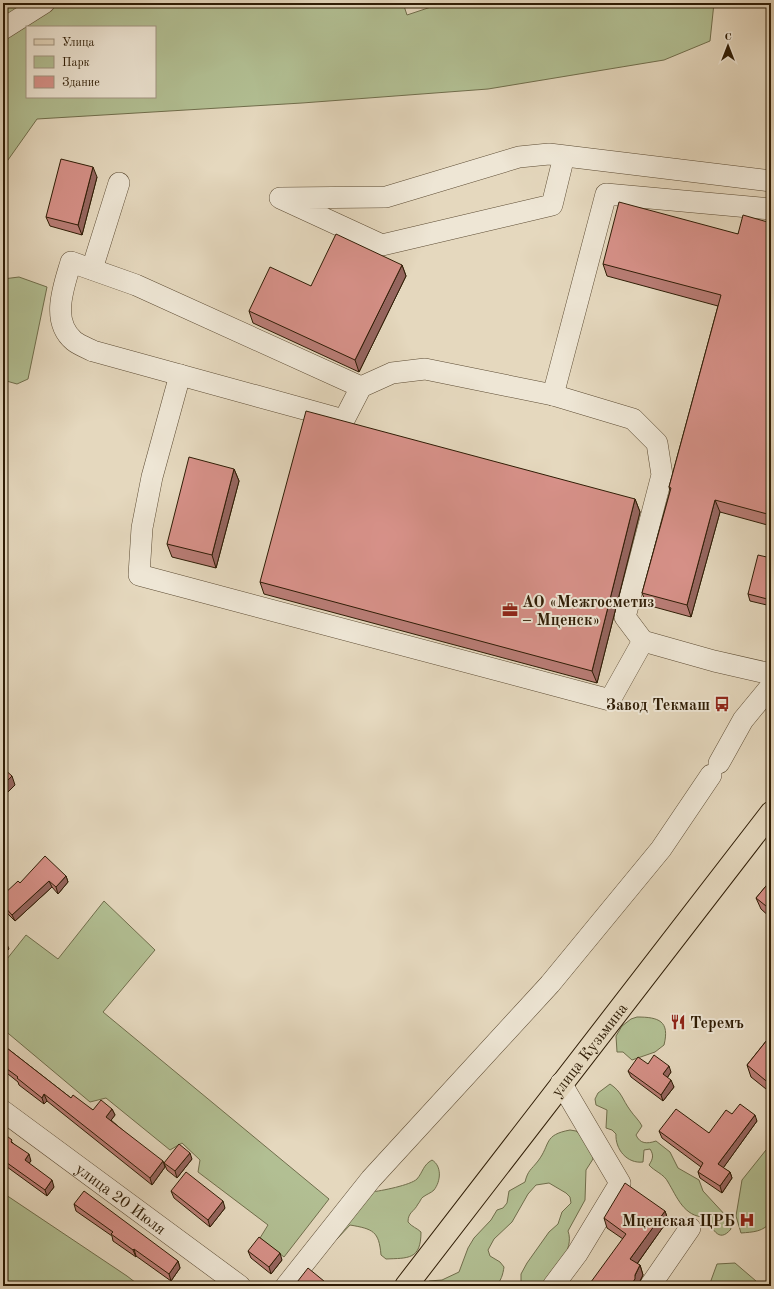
<svg xmlns="http://www.w3.org/2000/svg" width="774" height="1289" font-family="'Old Standard TT',serif">
  <style>
    .green { fill: #b2bf93; stroke: #706e4c; fill-rule: evenodd }
    .lines { fill: none; stroke-linecap: round; stroke-linejoin: round }
    .minor-casing { stroke: #5c4b33; stroke-width: 22 }
    .major-casing { stroke: #2e1c05; stroke-width: 24 }
    .minor { stroke: #eee6d5; stroke-width: 21 }
    .major { stroke: #e5d8be; stroke-width: 22 }
    .wall { fill: #b97d76; stroke: #2e1c05 }
    .shaded-wall { fill: #966660; stroke: #2e1c05 }
    .building { fill: #d79189; stroke: #2e1c05 }
    .labels { text-anchor: middle; stroke-width: 4; stroke-linejoin: round; paint-order: stroke }
    .poi-label { font-size: 16px; font-weight: bold; fill: #2e1c05; stroke: #eee6d5; text-anchor: start }
    .street-label { font-size: 16px; fill: #2e1c05; stroke: #eee6d5 }
  </style>
  <rect width="100%" height="100%" fill="#e5d8be"/>
  <filter id="stains"><feTurbulence type="fractalNoise" baseFrequency=".005" numOctaves="4"/><feColorMatrix values="0 0 0 0 .2 0 0 0 0 .09 0 0 0 0 .02 0 0 0 .5 -.17"/></filter>
  <radialGradient id="worn" r=".72"><stop offset=".6" stop-color="#630" stop-opacity="0"/><stop offset="1" stop-color="#630" stop-opacity=".3"/></radialGradient>
  <path class="green" d="M3,3H403L407,15L443,3H714L710,41L664,60L488,89L302,103L37,119L3,167ZM27,27H155V97H27Z
    M19,277L47,287L28,379L17,384L3,380V279Z
    M104,901L155,950L103,1012L329,1199L284,1257L260,1238L268,1225L198,1172L200,1160L182,1143L170,1150L106,1098L90,1102L3,1029V964L26,935L58,959Z
    M637,1017C659,1017 670,1021 664,1045L655,1052L632,1060L623,1052H617L616,1036L622,1026L631,1019Z
    M610,1084C622,1092 622,1099 630,1110C634,1116 639,1120 642,1126L636,1135C640,1144 647,1144 656,1141L670,1152L678,1168L699,1180L703,1191L727,1217L731,1229C718,1245 712,1226 705,1217C684,1217 677,1197 668,1182C664,1174 654,1171 649,1165C653,1159 654,1155 650,1149L644,1150L643,1162C627,1164 615,1149 616,1134L612,1130L606,1128L607,1110L596,1105L595,1099L598,1093Z
    M570,1130L576,1131L590,1142L593,1159L586,1170L585,1200L568,1231C575,1250 554,1271 543,1286H521V1274L527,1263L549,1232L558,1224L562,1212L571,1203L570,1197L566,1193L549,1183L536,1185L528,1194L512,1222L494,1239L488,1250L490,1256L500,1262L504,1267C503,1274 501,1282 495,1286H425L429,1281L442,1280L459,1272L468,1248L474,1238L491,1220L497,1210L503,1208L507,1203L509,1191L525,1182C528,1170 531,1170 538,1161C551,1144 543,1135 570,1130Z
    M771,1147V1221C764,1232 753,1232 741,1233L736,1216L742,1180L766,1150Z
    M432,1160C442,1166 441,1181 434,1190C431,1193 427,1194 423,1197C421,1198 420,1202 418,1204C414,1212 408,1212 408,1222C412,1227 417,1228 421,1232C421,1260 408,1258 386,1259L381,1255C379,1231 373,1229 350,1225L337,1239L331,1241L371,1192C381,1191 411,1185 417,1179C423,1172 423,1165 432,1160Z
    M3,1193L127,1276L140,1286H3Z
    M735,1263L756,1281L757,1286H709L717,1264Z"/>
  <g class="lines">
    <defs>
      <g id="minor">
        <path d="M3,29L44,3"/>
        <path d="M564,156L552,205L382,245L280,198L386,197L519,157L549,154L771,181"/>
        <path d="M92,269L119,183"/>
        <path d="M180,375L152,477L142,528L139,575L610,700L643,641"/>
        <path d="M361,387L136,285L71,262C64,286 50,321 74,341C79,345 87,348 93,351L344,420L361,387L392,373L425,369L553,395L633,419L657,443L662,475L625,617L643,641L714,661L771,674"/>
        <path d="M553,395L606,194L771,209"/>
        <path d="M719,763L743,720L771,686"/>
        <path id="s1" d="M3,1111L240,1286"/>
        <path d="M286,1286L371,1179L550,984L661,849L711,775"/>
        <path d="M553,1286L577,1254L620,1183L561,1083"/>
        <path d="M650,1286L690,1228"/>
      </g>
      <g id="major">
        <path id="s2" d="M406,1286L771,813"/>
      </g>
    </defs>
    <use href="#minor" class="minor-casing"/>
    <use href="#major" class="major-casing"/>
    <use href="#minor" class="minor"/>
    <use href="#major" class="major"/>
  </g>
  <path class="wall" d="M97,177L82,235L50,226L46,217Z
    M771,223V526L720,512L691,617L647,605L642,593L670,491L669,487L718,306L607,276L603,264L738,234Z
    M402,265L406,276L359,372L253,323L249,311L311,286Z
    M234,469L239,481L216,568L172,557L167,544Z
    M635,499L640,512L597,683L264,594L260,582Z
    M771,558V606L750,601L748,594Z
    M66,876L68,882L58,894L52,887L15,921L3,909V895L20,883Z
    M771,880V918L761,909L756,898Z
    M771,1035V1093L751,1077L747,1065Z
    M3,1045L71,1098L93,1110L112,1109L115,1115L111,1120L165,1167L152,1185L47,1101L44,1104L19,1085L18,1082L3,1070Z
    M648,1064L671,1072L667,1078L674,1087L663,1101L631,1077L628,1071Z
    M732,1114L757,1121L723,1168L730,1172L732,1178L722,1193L700,1178L698,1172L701,1167L662,1138L659,1131L709,1133Z
    M3,1133L31,1161L29,1163L54,1187L47,1196L3,1164Z
    M192,1159L177,1178L167,1170L164,1163Z
    M171,1191L225,1208L210,1227L174,1198Z
    M74,1204L178,1261L180,1268L171,1281L136,1256V1257L113,1241L112,1236L76,1211Z
    M665,1211L668,1220L637,1264L640,1265L643,1275L638,1285L623,1239L607,1228L604,1218Z
    M248,1251L282,1260L271,1274L251,1258Z"/>
  <path class="shaded-wall" d="M93,167L97,177L82,235L78,225Z
    M402,265L406,276L359,372L355,360Z
    M234,469L239,481L216,568L212,555Z
    M635,499L640,512L597,683L592,671Z
    M715,500L720,512L691,617L687,605Z
    M12,776L15,785L3,797V785Z
    M66,876L68,882L58,894L56,887Z
    M49,881L52,887L15,921L12,915Z
    M6,942L9,949L3,955V946Z
    M669,1066L671,1072L665,1081L663,1074Z
    M671,1080L674,1087L663,1101L661,1095Z
    M44,1094L47,1101L44,1104L42,1098Z
    M112,1109L115,1115L109,1123L106,1117Z
    M755,1115L757,1121L721,1171L718,1164Z
    M190,1153L192,1159L177,1178L175,1171Z
    M29,1154L31,1161L27,1166L25,1160Z
    M163,1161L165,1167L152,1185L150,1178Z
    M730,1172L732,1178L722,1193L720,1186Z
    M52,1180L54,1187L47,1196L45,1190Z
    M223,1201L225,1208L210,1227L208,1220Z
    M665,1211L668,1220L634,1268L630,1259Z
    M134,1249L136,1256V1257L133,1250Z
    M280,1253L282,1260L271,1274L269,1267Z
    M178,1261L180,1268L171,1281L169,1274Z
    M640,1265L643,1275L638,1285V1286H630Z"/>
  <path class="building" d="M61,159L93,167L78,225L46,217Z
    M619,202L738,234L743,215L771,223V515L715,500L687,605L642,593L671,488L669,487L721,295L603,264Z
    M336,234L402,265L355,360L249,311L270,267L311,286Z
    M306,411L635,499L592,671L260,582Z
    M189,457L234,469L212,555L167,544Z
    M758,555L771,558V600L748,594Z
    M3,768L12,776L3,785Z
    M45,856L66,876L56,887L49,881L12,915L3,905V895L18,881L20,883Z
    M771,880V910L756,898Z
    M3,939L6,942L3,946Z
    M771,1035V1085L747,1065Z
    M3,1045L71,1098L73,1095L93,1110L101,1100L112,1109L106,1117L163,1161L150,1178L44,1094L42,1098L17,1078L18,1077L3,1066Z
    M654,1055L669,1066L663,1074L671,1080L661,1095L628,1071L638,1057L648,1064Z
    M740,1104L755,1115L718,1164L730,1172L720,1186L698,1172L703,1163L659,1131L676,1109L709,1133L726,1110L732,1114Z
    M3,1133L12,1140L11,1142L29,1154L25,1160L52,1180L45,1190L3,1160Z
    M179,1144L190,1153L175,1171L164,1163Z
    M186,1172L223,1201L208,1220L171,1191Z
    M625,1183L665,1211L630,1259L640,1265L635,1275V1279L630,1286H588L626,1234L604,1218Z
    M84,1191L178,1261L169,1274L134,1249L133,1250L111,1234L113,1232L74,1204Z
    M259,1237L280,1253L269,1267L248,1251Z
    M308,1268L330,1286H294Z"/>
  <defs>
    <symbol id="office-bare" viewBox="-9 -9 18 18"><path d="M-6-3h4V-5.5h4V-3h4V5H-6ZM-1-4.5V-3h2v-1.5ZM-6 0V1H6V0Z" fill="#8f2418" stroke="#eee6d5" stroke-width="2.5" paint-order="stroke"/></symbol>
    <symbol id="bus-bare" viewBox="-9 -9 18 18"><path d="M-5-6H5V4H4V6H2V4H-2V6H-4V4H-5ZM-3.5-4V0h7V-4ZM-3.5 1.2v1.5H-2V1.2ZM2 1.2v1.5H3.5V1.2Z" fill="#8f2418" stroke="#eee6d5" stroke-width="2.5" paint-order="stroke"/></symbol>
    <symbol id="restaurant-bare" viewBox="-9 -9 18 18"><path d="M-5-6h1v4h1v-4h1v4h1v-4h1v5L-1.5 .5V6h-2V.5L-5-1ZM5-6V6H3V1.5H1.5Q1.5-4 5-6Z" fill="#8f2418" stroke="#eee6d5" stroke-width="2.5" paint-order="stroke"/></symbol>
    <symbol id="hospital-bare" viewBox="-9 -9 18 18"><path d="M-5-5h3v3.5h4V-5h3V5h-3V1.5h-4V5h-3Z" fill="#8f2418" stroke="#eee6d5" stroke-width="2.5" paint-order="stroke"/></symbol>
  </defs>
  <g fill-rule="evenodd">
    <use href="#office-bare" x="499" y="599" width="22" height="22"/>
    <use href="#bus-bare" x="711" y="693" width="22" height="22"/>
    <use href="#restaurant-bare" x="667" y="1011" width="22" height="22"/>
    <use href="#hospital-bare" x="736" y="1209" width="22" height="22"/>
  </g>
  <g class="labels">
    <g class="poi-label">
      <text x="522" y="607">АО «Межгосметиз<tspan x="522" dy="18">– Мценск»</tspan></text>
      <text x="710" y="710" text-anchor="end">Завод Текмаш</text>
      <text x="690" y="1028">Теремъ</text>
      <text x="735" y="1226" text-anchor="end">Мценская ЦРБ</text>
    </g>
    <g class="street-label">
      <text dy="6" stroke="none"><textPath href="#s2" startOffset="299">улица Кузьмина</textPath></text>
      <text dy="6" stroke="none"><textPath href="#s1" startOffset="147">улица 20 Июля</textPath></text>
    </g>
  </g>
  <rect width="774" height="1289" fill="none" stroke="#e5d8be" stroke-width="16"/>
  <rect x="4" y="4" width="766" height="1281" fill="none" stroke="#2e1c05" stroke-width="2"/>
  <rect x="8" y="8" width="758" height="1273" fill="none" stroke="#2e1c05"/>
  <rect x="26" y="26" width="130" height="72" fill="#eee6d5" stroke="#a19582"/>
  <rect x="34" y="39" width="20" height="6" fill="#e5d8be" stroke="#a19582"/>
  <text x="62" y="46" font-size="12" fill="#2e1c05">Улица</text>
  <rect x="34" y="56" width="20" height="12" fill="#b2bf93" stroke="#a19582"/>
  <text x="62" y="66" font-size="12" fill="#2e1c05">Парк</text>
  <rect x="34" y="76" width="20" height="12" fill="#d79189" stroke="#a19582"/>
  <text x="62" y="86" font-size="12" fill="#2e1c05">Здание</text>
  <g transform="translate(728 46)" stroke="#eee6d5" stroke-width="3" paint-order="stroke">
  <path d="M0-3L7 15L0 10L-7 15Z" fill="#2e1c05"/>
  <text y="-6" font-size="11" font-weight="bold" text-anchor="middle" fill="#2e1c05">С</text>
  </g>
  <rect width="100%" height="100%" filter="url(#stains)"/>
  <rect width="100%" height="100%" fill="url(#worn)"/>
</svg>
